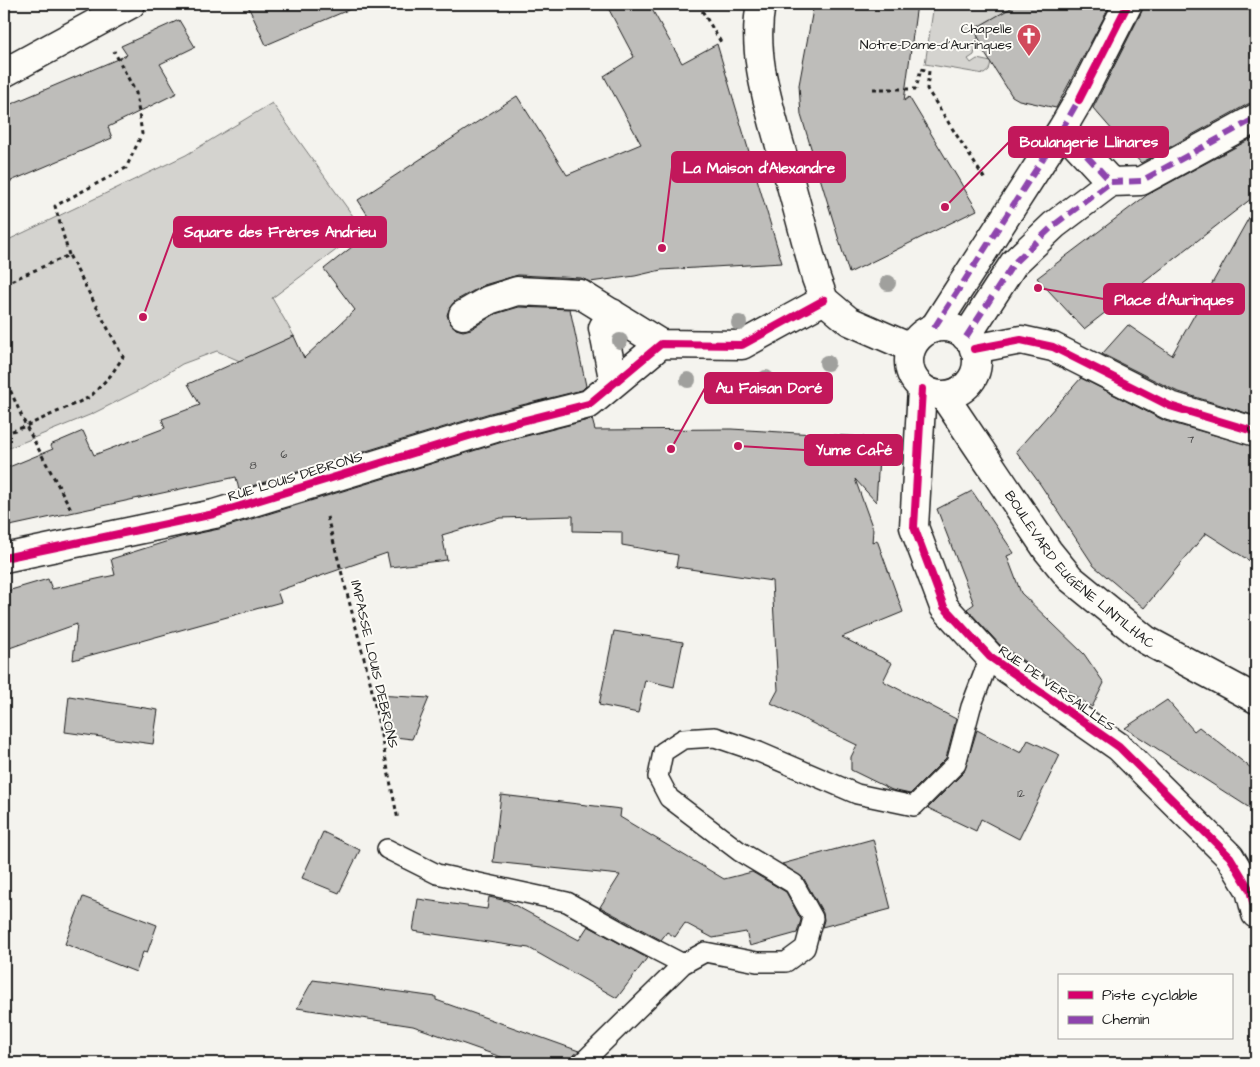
<svg xmlns="http://www.w3.org/2000/svg" width="1260" height="1067" font-family="'Architects Daughter',sans-serif">
  <style>
    .green { fill: #d4d3cf; stroke: #787876 }
    .building { fill: #bebdba; stroke: #1c1c1c }
    .lines { fill: none; stroke-linecap: round; stroke-linejoin: round }
    .lane-casing { stroke: #1c1c1c; stroke-width: 22 }
    .street-casing { stroke: #1c1c1c; stroke-width: 31 }
    .secondary-casing { stroke: #1c1c1c; stroke-width: 31 }
    .path { stroke: #1c1c1c; stroke-width: 3; stroke-dasharray: 4 4; stroke-linecap: butt }
    .lane { stroke: #fdfcf7; stroke-width: 19 }
    .street { stroke: #fdfcf7; stroke-width: 28 }
    .secondary { stroke: #fdfcf7; stroke-width: 28 }
    .quiet { stroke: #8e44ad; stroke-width: 6; stroke-dasharray: 12 6; stroke-linecap: butt }
    .cycleway-casing { stroke: #fdfcf7; stroke-width: 11 }
    .cycleway { stroke: #d6006c; stroke-width: 8 }
    .tree { fill: #a0a09d }
    .labels { text-anchor: middle; stroke-width: 4; stroke-linejoin: round; paint-order: stroke }
    .number-label { font-size: 11px; fill: #444 }
    .poi-label { font-size: 14px; fill: #1c1c1c; stroke: #fdfcf7; text-anchor: end }
    .street-label { font-size: 14px; fill: #1c1c1c; stroke: #fdfcf7 }
    .leader { fill: none; stroke: #c2185b; stroke-width: 2 }
    .callout-dot { fill: #c2185b; stroke: #fdfcf7; stroke-width: 2 }
    .callout { fill: #c2185b; stroke: #c2185b; stroke-width: 2 }
    .callout-label { font-size: 15px; text-anchor: middle; font-weight: bold; fill: #fff }
  </style>
  <rect width="100%" height="100%" fill="#f4f3ee"/>
  <filter id="ink" filterUnits="userSpaceOnUse"><feTurbulence type="fractalNoise" baseFrequency=".02" numOctaves="2"/><feDisplacementMap in="SourceGraphic" scale="10" xChannelSelector="R" yChannelSelector="G"/><feConvolveMatrix kernelMatrix="1 2 1 2 8 2 1 2 1" color-interpolation-filters="sRGB"/></filter>
  <g filter="url(#ink)">
    <path class="green" d="M934,4H1011L1007,25L978,35L974,55L968,59L971,63L977,59L991,62L989,70L984,74L925,64Z
      M272,103L363,230L272,298L294,336L242,362L217,351L182,364L144,388L92,414L4,450V242L186,155Z"/>
    <path class="building" d="M247,4H362L266,45Z
      M606,4H649L682,63L717,44L782,263L661,270L635,276L590,282L581,278L518,275L484,285L455,301L450,307L447,315L450,323L456,329L463,331L471,329L495,314L519,307L570,309L586,386L582,390L490,413L239,490L236,477L10,526L4,510V469L53,449L50,445L83,431L94,455L165,428L162,419L200,405L188,384L294,336L304,358L355,310L324,269L376,228L358,200L517,96L567,175L641,144L604,76L634,57Z
      M814,4H917L904,101L909,97L977,210L849,273L801,115L799,85Z
      M1018,4H1111L1056,108L1019,100L1012,96L982,49L984,48L974,29Z
      M1144,4H1256V102L1248,104L1141,163L1093,108L1142,11Z
      M179,20L195,47L160,64L177,93L108,127L112,138L4,184V107L127,55L121,46Z
      M1256,136V195L1084,329L1037,278L1147,195Z
      M1256,205V416L1176,391L1102,354L1128,325L1172,355Z
      M1081,378L1165,421L1256,447V565L1206,533L1144,608L1094,566L1040,484L1016,451Z
      M592,419L595,430L731,429L864,437L874,447L879,458L876,502L855,479L873,529L872,543L877,540L903,612L842,637L892,663L883,681L956,719L946,758L910,794L892,790L851,770V757L857,745L771,703L778,690L772,581L676,567L678,555L622,545V532L573,531V516L500,518L442,535L447,560L390,567L387,553L277,591L281,602L73,660L77,624L4,650V592L48,579L52,589L115,575L111,559L181,537L219,529L499,443Z
      M972,491L1014,553L1007,556L1021,593L1084,654L1104,683L1092,707L1000,645L967,609L974,604L937,509Z
      M614,631L683,642L674,687L645,680L638,713L599,705Z
      M376,695L429,698L412,739L386,736Z
      M69,696L158,710L153,744L65,732Z
      M1167,700L1194,731L1199,727L1256,772V812L1125,728Z
      M977,730L1021,753L1028,740L1060,755L1019,839L981,819L976,831L928,808L964,772Z
      M501,795L621,809L620,817L724,879L752,872L786,892L801,920L797,933L750,946L746,932L713,938L685,923L675,937L667,932L661,940L600,907L620,875L493,862Z
      M323,832L360,850L339,893L302,878Z
      M873,839L891,909L822,927L824,920L823,913L804,879L782,864Z
      M83,897L157,925L147,953L143,952L136,972L65,944Z
      M489,897L507,901L579,940L588,926L647,958L617,998L529,948L413,931L418,899L487,909Z
      M313,980L436,997V1000L579,1051L574,1055L571,1063H518L413,1026L297,1008Z"/>
    <g class="lines">
      <defs>
        <path id="lane" d="M387,849L437,874L567,902L625,934L683,964
          M582,1063L683,964L705,952L757,962H786L805,948L813,918L794,884L739,851L669,798L658,777L663,752L683,739L715,737L759,752L857,794L914,806L956,764L971,707L990,657"/>
        <path id="street" d="M1062,129L1111,182
          M1111,182L1141,181L1256,118
          M612,313L603,328L614,383
          M463,315L489,300L517,291L580,294L661,344
          M934,328L1062,129L1079,100L1128,4
          M966,337L1014,263L1054,225L1111,182
          M922,389L914,527L944,607L990,657L1119,747L1230,857L1250,890L1256,914
          M4,558L214,514L495,428L589,404L661,344L742,345L824,300"/>
        <g id="secondary">
          <path d="M761,4C751,54 769,105 782,153C794,195 805,237 816,278L824,300L849,321L911,348"/>
          <path d="M4,73L131,4"/>
          <circle cx="943" cy="361" r="34"/>
          <path d="M974,349L1021,340L1053,347L1170,406L1256,432"/>
          <path id="s1" d="M944,396L1048,551L1070,578L1146,640L1256,699"/>
        </g>
      </defs>
      <use href="#lane" class="lane-casing"/>
      <use href="#street" class="street-casing"/>
      <use href="#secondary" class="secondary-casing"/>
      <path class="path" d="M698,4L722,44
        M873,89H916L921,69L929,71L927,89L986,181
        M69,255L55,206L126,168L142,134L136,93L114,51
        M4,284L69,255L123,357L111,375L90,397L26,426L4,434
        M4,376L26,426L71,509
        M327,517L370,681L398,820"/>
      <use href="#lane" class="lane"/>
      <use href="#street" class="street"/>
      <use href="#secondary" class="secondary"/>
      <path class="quiet" d="M1062,129L1111,182
        M1111,182L1141,181L1256,118
        M934,328L1062,129L1081,96
        M966,337L1014,263L1054,225L1111,182"/>
      <defs>
        <path id="cycleway" d="M1079,100L1128,4
          M974,349L1021,340L1053,347L1170,406L1256,432
          M922,389L914,527L944,607L990,657L1119,747L1230,857L1250,890L1256,914
          M4,558L214,514L495,428L589,404L661,344L742,345L824,300"/>
      </defs>
      <use href="#cycleway" class="cycleway-casing"/>
      <use href="#cycleway" class="cycleway"/>
    </g>
    <g class="tree">
      <circle cx="888" cy="283" r="8"/>
      <circle cx="739" cy="323" r="8"/>
      <circle cx="620" cy="341" r="8"/>
      <circle cx="827" cy="363" r="8"/>
      <circle cx="766" cy="378" r="8"/>
      <circle cx="688" cy="380" r="8"/>
    </g>
  </g>
  <defs>
    <symbol id="church-pin" viewBox="-11 -11 22 30"><path d="M0 17L-7.5 6A9.5 9.5 0 1 1 7.5 6Z" fill="#d1495b" stroke="#fdfcf7"/><path d="M-1.2-6h2.4v3.5h3.3v2.4h-3.3V6h-2.4V-.1h-3.3v-2.4h3.3Z" fill="#fff"/></symbol>
  </defs>
  <g fill-rule="evenodd">
    <use href="#church-pin" x="1015" y="22" width="28" height="38"/>
  </g>
  <g class="labels">
    <g class="number-label">
      <text x="1191" y="443">7</text>
      <text x="284" y="458">6</text>
      <text x="253" y="469">8</text>
      <text x="1021" y="797">12</text>
    </g>
    <g class="poi-label">
      <text x="1012" y="33">Chapelle<tspan x="1012" dy="16">Notre-Dame-d'Aurinques</tspan></text>
    </g>
    <g class="street-label">
      <text transform="translate(295 476) rotate(-17)" y="5">RUE LOUIS DEBRONS</text>
      <text dy="5" stroke="none"><textPath href="#s1" startOffset="222">BOULEVARD EUGÈNE LINTILHAC</textPath></text>
      <text transform="translate(375 664) rotate(77)" y="5">IMPASSE LOUIS DEBRONS</text>
      <text transform="translate(1057 688) rotate(35)" y="5">RUE DE VERSAILLES</text>
    </g>
  </g>
  <path class="leader" d="M945 207L1009 142M662 248L672 167M143 317L174 232M1038 288L1104 299M671 449L705 388M738 446L805 450"/>
  <g class="callout-dot">
    <circle cx="945" cy="207" r="5"/>
    <circle cx="662" cy="248" r="5"/>
    <circle cx="143" cy="317" r="5"/>
    <circle cx="1038" cy="288" r="5"/>
    <circle cx="671" cy="449" r="5"/>
    <circle cx="738" cy="446" r="5"/>
  </g>
  <g class="callout">
    <rect x="1009" y="127" width="159" height="30" rx="5"/>
    <rect x="672" y="152" width="173" height="30" rx="5"/>
    <rect x="174" y="217" width="212" height="30" rx="5"/>
    <rect x="1104" y="284" width="140" height="30" rx="5"/>
    <rect x="705" y="373" width="127" height="30" rx="5"/>
    <rect x="805" y="435" width="97" height="30" rx="5"/>
  </g>
  <g class="callout-label">
    <text x="1089" y="147">Boulangerie Llinares</text>
    <text x="759" y="173">La Maison d'Alexandre</text>
    <text x="280" y="237">Square des Frères Andrieu</text>
    <text x="1174" y="305">Place d'Aurinques</text>
    <text x="769" y="393">Au Faisan Doré</text>
    <text x="854" y="455">Yume Café</text>
  </g>
  <rect width="1260" height="1067" fill="none" stroke="#fdfcf7" stroke-width="20"/>
  <rect x="10" y="10" width="1240" height="1047" fill="none" stroke="#1c1c1c" stroke-width="2" filter="url(#ink)"/>
  <rect x="1058" y="974" width="175" height="65" fill="#fdfcf7" stroke="#a3a29f"/>
  <rect x="1068" y="991" width="25" height="8" fill="#d6006c" stroke="#a3a29f"/>
  <text x="1102" y="1000" font-size="15" fill="#1c1c1c">Piste cyclable</text>
  <rect x="1068" y="1016" width="25" height="8" fill="#8e44ad" stroke="#a3a29f"/>
  <text x="1102" y="1024" font-size="15" fill="#1c1c1c">Chemin</text>
</svg>
